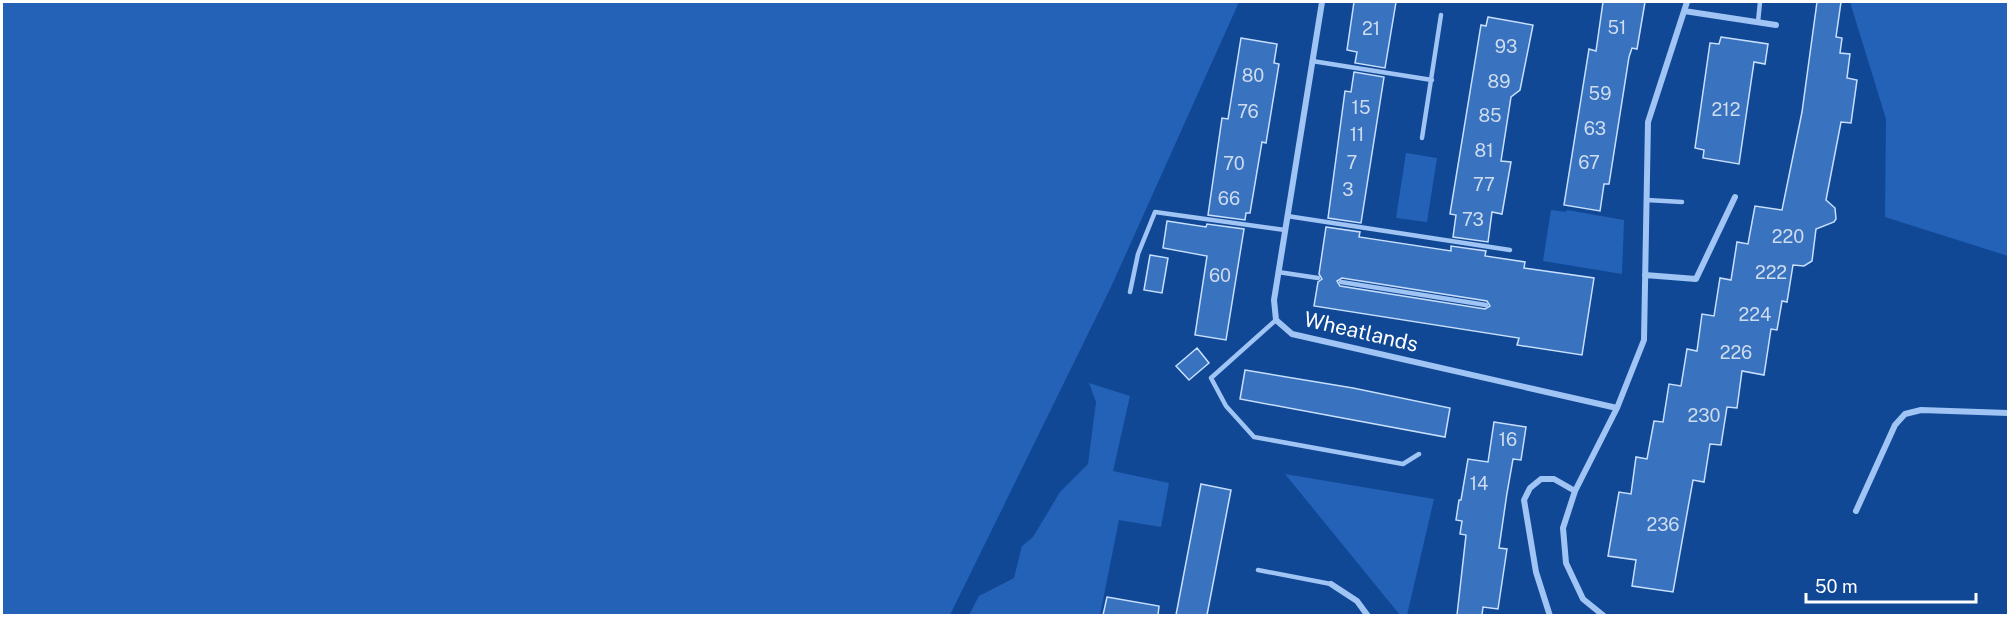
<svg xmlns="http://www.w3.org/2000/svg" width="2010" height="617" font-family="'Public Sans',sans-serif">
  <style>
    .green { fill: #2362b6 }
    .building { fill: #3972bf; stroke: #c8dffe; stroke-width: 1.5; fill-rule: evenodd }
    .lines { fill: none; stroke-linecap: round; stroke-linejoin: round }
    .service { stroke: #a0c4f4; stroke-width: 4.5 }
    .minor { stroke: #a0c4f4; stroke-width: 6 }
    .labels { text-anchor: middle; stroke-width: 4.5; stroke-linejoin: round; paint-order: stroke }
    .number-label { font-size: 18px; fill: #cedcef }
    .street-label { font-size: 21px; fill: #fff; stroke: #104896 }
  </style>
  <rect width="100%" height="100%" fill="#104896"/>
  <path class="green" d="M2,2H1239L1111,287L950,615L2,616Z
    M1850,2H2008V256L1885,217L1886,119Z
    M1406,153L1437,158L1427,222L1396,218Z
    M1551,210L1566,212L1567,210L1624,220L1622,274L1543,261Z
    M1089,383L1130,396L1113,471L1169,483L1161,527L1119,520L1100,615H969L979,596L1014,578L1022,546L1033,537L1060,492L1088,464L1096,402Z
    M1285,474L1434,499L1407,615H1400Z"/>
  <path class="building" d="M1354,2H1396L1385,68L1355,63L1357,52L1347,50Z
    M1603,2H1645L1637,49L1632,48L1629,57L1609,184H1604L1600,211L1564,205L1589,49L1596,51Z
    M1817,2H1841L1836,37L1842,38L1840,53L1850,54L1847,78L1857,80L1851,123L1841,122L1826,200L1835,208L1836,219L1834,222L1816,229L1812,261L1804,266L1793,265L1787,302L1782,301L1777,330L1771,329L1764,375L1742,371L1737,408L1727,407L1721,445L1710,444L1704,482L1693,480L1673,592L1632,586L1636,560L1608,556L1619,492L1631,494L1636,457L1647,459L1654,421L1663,422L1669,384L1681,386L1687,349L1697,351L1702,314L1714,316L1720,278L1731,280L1737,242L1748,244L1755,206L1782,210L1802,112Z
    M1488,17L1533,25L1520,90L1511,97L1501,161L1511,162L1502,214L1492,212L1488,242L1453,237L1456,215L1450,214L1481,25L1486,26Z
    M1721,37L1768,44L1765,64L1754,62L1739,164L1703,158L1704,150L1695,148L1710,43L1719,44Z
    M1241,38L1277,44L1274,63L1279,64L1266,143L1262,142L1250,213H1246L1245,220L1208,215L1222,118L1228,119Z
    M1354,72L1384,77L1361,223L1328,218L1345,91L1351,92Z
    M1167,221L1206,227L1207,224L1244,229L1226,340L1195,335L1207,256L1163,248Z
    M1326,227L1360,232L1359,237L1451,251V246L1486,251L1485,256L1525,262L1524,268L1594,278L1582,355L1517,345L1519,338L1314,306L1318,282L1322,279L1319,274ZM1342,278L1487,301L1490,306L1485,309L1340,286L1337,281Z
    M1150,255L1168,258L1162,293L1144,290Z
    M1197,348L1209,363L1189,380L1176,366Z
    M1245,370L1353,388L1450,408L1445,437L1240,399Z
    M1494,422L1526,427L1521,460L1513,459L1507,493L1499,548L1507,549L1498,609L1483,607L1482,615H1457L1466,535L1460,534L1462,521L1456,520L1459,500H1461L1468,459L1488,462Z
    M1201,484L1231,490L1207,615H1176Z
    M1107,597L1159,606L1158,615H1103Z"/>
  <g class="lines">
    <path class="service" d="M1758,22L1760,2
      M1312,61L1432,80
      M1422,138L1441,15
      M1647,200L1682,202
      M1287,216L1510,250
      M1278,272L1318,278
      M1341,282L1486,305
      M1130,292L1138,254L1155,212L1285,230
      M1276,320L1211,378L1226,406L1254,437L1403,464L1419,454
      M1258,570L1331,584"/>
    <path class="minor" d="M1322,2L1274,300L1276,320L1292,334L1617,408
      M1684,11L1776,25
      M1645,275L1696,279L1735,197
      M1856,511L1895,425L1905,414L1921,410L2008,413
      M1331,584L1357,601L1368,616
      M1550,616L1536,572L1524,500L1530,488L1541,479H1554L1575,491
      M1604,616L1583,599L1566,563L1563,528L1575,491L1617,408L1644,340L1648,122L1687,2"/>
  </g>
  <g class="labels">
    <g class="number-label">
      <text x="1617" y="34">51</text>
      <text x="1371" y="35">21</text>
      <text x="1506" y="53">93</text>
      <text x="1253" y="82">80</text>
      <text x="1499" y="88">89</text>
      <text x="1600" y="100">59</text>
      <text x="1361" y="114">15</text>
      <text x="1726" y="116">212</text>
      <text x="1248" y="118">76</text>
      <text x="1490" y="122">85</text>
      <text x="1595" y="135">63</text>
      <text x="1357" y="141">11</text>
      <text x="1484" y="157">81</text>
      <text x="1352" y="169">7</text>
      <text x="1589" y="169">67</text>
      <text x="1234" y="170">70</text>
      <text x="1484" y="191">77</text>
      <text x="1348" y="196">3</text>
      <text x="1229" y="205">66</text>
      <text x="1473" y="226">73</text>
      <text x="1788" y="243">220</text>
      <text x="1771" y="279">222</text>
      <text x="1220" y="282">60</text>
      <text x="1755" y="321">224</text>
      <text x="1736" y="359">226</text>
      <text x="1704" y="422">230</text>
      <text x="1508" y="446">16</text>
      <text x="1479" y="490">14</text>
      <text x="1663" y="531">236</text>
    </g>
    <g class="street-label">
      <text transform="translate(1361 332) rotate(13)" y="7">Wheatlands</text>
    </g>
  </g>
  <rect width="2010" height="617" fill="none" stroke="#ffffff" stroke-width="6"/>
  <path d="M1806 593v9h170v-9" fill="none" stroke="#ffffff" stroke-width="3"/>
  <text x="1815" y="593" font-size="18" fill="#ffffff" stroke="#104896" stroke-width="4.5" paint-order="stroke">50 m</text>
</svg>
